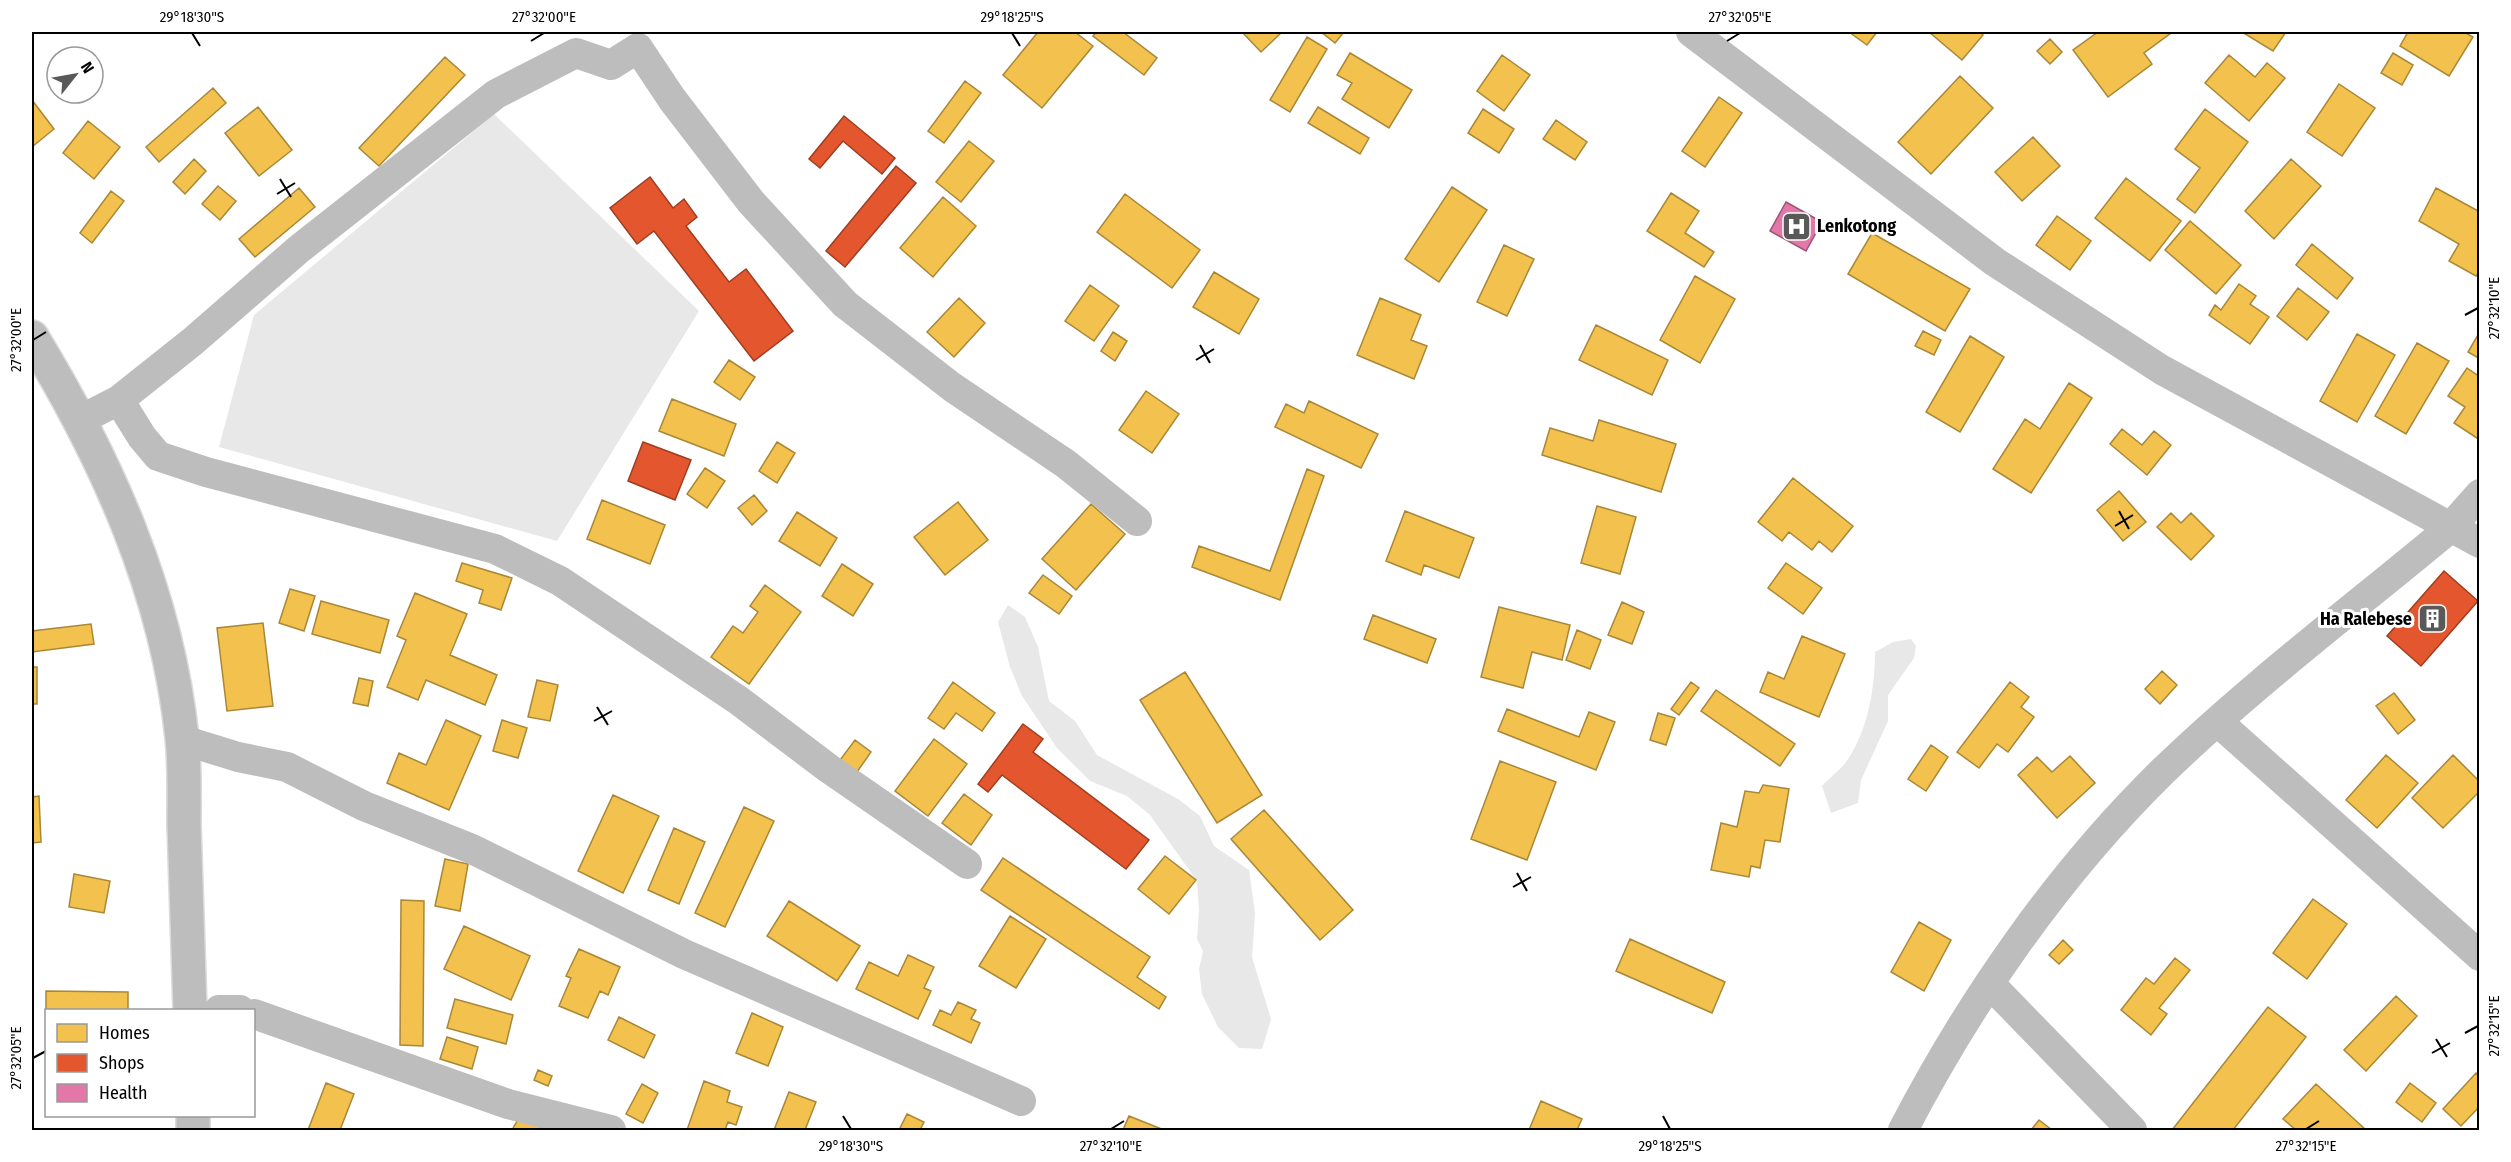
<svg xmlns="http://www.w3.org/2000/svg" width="2511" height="1162" font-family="'Fira Sans Condensed',sans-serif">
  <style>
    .green { fill: #e8e8e8 }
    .homes { fill: #f2c14e; stroke: #a98737; stroke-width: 1.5 }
    .shops { fill: #e4572e; stroke: #a03d20; stroke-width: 1.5 }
    .health { fill: #e377a8; stroke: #9f5376; stroke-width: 1.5 }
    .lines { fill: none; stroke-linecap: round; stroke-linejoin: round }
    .major-casing { stroke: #dbdbdb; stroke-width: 36 }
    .minor { stroke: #bdbdbd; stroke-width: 30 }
    .major { stroke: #bdbdbd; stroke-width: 33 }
    .ticks { fill: none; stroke: #000; stroke-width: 2 }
    .labels { text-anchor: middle; stroke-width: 6; stroke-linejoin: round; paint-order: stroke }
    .poi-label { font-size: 18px; font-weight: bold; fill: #000; stroke: #fff; text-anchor: start }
    .neatline { fill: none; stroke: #000; stroke-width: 2 }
    .ticks-label { font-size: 15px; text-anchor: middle; fill: #000 }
  </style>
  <rect width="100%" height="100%" fill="#fff"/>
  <path class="green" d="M494,114L699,311L557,541L219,447L254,315Z
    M1008,605L1025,617L1038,647L1049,701L1075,721L1097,755L1178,799L1200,816L1214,846L1249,870L1255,913L1252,957L1271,1019L1262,1049L1239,1048L1218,1027L1202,994L1199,969L1203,951L1197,939L1199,910L1197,881L1150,815L1127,796L1090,781L1057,748L1022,696L1010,667L998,622Z
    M1911,639L1916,646L1914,658L1888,695V721L1861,780L1858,803L1831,813L1822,786C1830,777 1842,769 1848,759C1868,730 1875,687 1875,652L1893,642Z"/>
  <path class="homes" d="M1038,32H1075L1093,46L1042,108L1003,75Z
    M1096,32H1123L1157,58L1144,75L1093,36Z
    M1242,32H1282L1261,52Z
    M1321,32H1344L1335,43Z
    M1849,32H1877L1867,45Z
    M1929,32H1980L1983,35L1962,60Z
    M2098,32H2169L2171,33L2144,53L2152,64L2108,97L2073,50Z
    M2242,32H2286L2273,51Z
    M2408,32H2464L2473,37L2449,76L2400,46Z
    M1307,37L1327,49L1290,112L1270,100Z
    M2050,39L2062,52L2050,64L2037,51Z
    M1350,53L1412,90L1389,128L1342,99L1352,83L1337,75Z
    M2393,53L2413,65L2402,85L2381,73Z
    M1502,55L1530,75L1504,111L1477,91Z
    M2229,55L2255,77L2267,63L2285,78L2249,121L2205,83Z
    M445,57L465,75L379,166L359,148Z
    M1960,76L1993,108L1931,174L1898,142Z
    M965,81L981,93L944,143L928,131Z
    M2339,84L2375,108L2342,156L2307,132Z
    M213,88L226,103L159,162L146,147Z
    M1719,97L1742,113L1705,167L1682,151Z
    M32,100L54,129L32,147Z
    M258,107L292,150L259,176L225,133Z
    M1318,107L1369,138L1360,154L1308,123Z
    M1483,109L1514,129L1499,153L1468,133Z
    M2205,109L2248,142L2195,213L2177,199L2200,168L2175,149Z
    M1556,120L1587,142L1575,160L1543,139Z
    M88,121L120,147L94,179L63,153Z
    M2033,137L2060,166L2022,201L1995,172Z
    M969,141L994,161L961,202L936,182Z
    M194,159L206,171L185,194L173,182Z
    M2291,159L2321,186L2274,239L2245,211Z
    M2126,178L2181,221L2150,261L2095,218Z
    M218,186L236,201L220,220L202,204Z
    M1452,187L1487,210L1439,282L1405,259Z
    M299,188L315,207L255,257L239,239Z
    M2436,188L2480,212V271L2476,276L2449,261L2459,244L2419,221Z
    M111,191L124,201L92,243L80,233Z
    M1671,193L1699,211L1685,233L1714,252L1704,267L1647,231Z
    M1125,194L1200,250L1172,288L1097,232Z
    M943,197L976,226L933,277L900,248Z
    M2057,216L2091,241L2070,270L2036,245Z
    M2190,221L2241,265L2216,294L2165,250Z
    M1872,233L1970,289L1945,331L1848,274Z
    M2312,244L2353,278L2337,299L2296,265Z
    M1504,245L1534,259L1507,316L1477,302Z
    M1214,272L1259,299L1239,334L1193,307Z
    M1695,276L1735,299L1700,363L1660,340Z
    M2239,284L2256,296L2250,304L2269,317L2250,344L2209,315L2215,305L2221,310Z
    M1090,285L1119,306L1094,341L1065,321Z
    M2298,288L2329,312L2307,340L2277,316Z
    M959,298L985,323L954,357L927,332Z
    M1380,298L1421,315L1411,340L1427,346L1414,379L1357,355Z
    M1596,325L1668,360L1652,395L1579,360Z
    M1923,331L1941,340L1934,355L1915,346Z
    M1113,332L1127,341L1115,361L1101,351Z
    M2479,333H2480V359L2468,352Z
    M2357,334L2395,355L2357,422L2320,401Z
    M1970,336L2004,357L1960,432L1926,412Z
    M2417,343L2449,361L2406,434L2375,416Z
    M729,360L755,377L740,400L714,382Z
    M2467,368L2480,377V440L2454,423L2465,407L2448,396Z
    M2069,383L2092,398L2031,493L1993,469L2025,419L2040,429Z
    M1146,391L1179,414L1152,453L1119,430Z
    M672,399L736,424L724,456L659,431Z
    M1309,401L1378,434L1361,468L1275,427L1286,404L1304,413Z
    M1599,420L1676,444L1661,492L1542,455L1550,428L1593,441Z
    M2122,429L2142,445L2154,431L2171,445L2147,475L2110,444Z
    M777,442L795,453L777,483L759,471Z
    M705,468L725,481L707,508L687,494Z
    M1307,469L1324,476L1280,600L1192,567L1199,546L1270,571Z
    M1793,478L1853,526L1832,552L1819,541L1812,550L1789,532L1782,541L1758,522Z
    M2119,491L2146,522L2123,541L2097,510Z
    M754,495L767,511L752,525L738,508Z
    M602,500L665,525L650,564L587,539Z
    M958,502L988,540L945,575L914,537Z
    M1091,504L1125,534L1076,590L1042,559Z
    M1597,506L1636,517L1620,574L1581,563Z
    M1405,511L1474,538L1459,578L1424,565L1421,575L1386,561Z
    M797,512L837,538L820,566L779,541Z
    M2171,513L2181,523L2191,513L2214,536L2191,560L2157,527Z
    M462,563L512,578L501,610L479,603L483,590L456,581Z
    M1786,563L1822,588L1803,614L1768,588Z
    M842,564L873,584L853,616L822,596Z
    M1043,575L1072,596L1059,614L1029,593Z
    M765,585L801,612L749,684L711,657L733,626L743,633L758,612L750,606Z
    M290,589L315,596L304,631L279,623Z
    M415,593L467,614L450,655L497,675L485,705L426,680L418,700L387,687L406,640L397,636Z
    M321,601L389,620L380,653L312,634Z
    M1622,602L1644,612L1632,644L1608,635Z
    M1499,607L1570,625L1562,660L1532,652L1523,688L1481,677Z
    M1373,615L1436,639L1427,663L1364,639Z
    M263,623L273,706L227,711L217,628Z
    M91,624L94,644L32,652V631Z
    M1577,630L1601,640L1590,669L1566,660Z
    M1802,636L1845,654L1819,717L1760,692L1768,672L1784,679Z
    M32,667H37V704H32Z
    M2162,671L2177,685L2160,704L2145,689Z
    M1185,672L1262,795L1217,823L1140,700Z
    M359,678L373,681L368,706L353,703Z
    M537,680L558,685L550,721L528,717Z
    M953,682L995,713L982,731L956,713L944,729L928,718Z
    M1691,682L1699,688L1679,715L1671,709Z
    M2010,682L2029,697L2021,707L2034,717L2008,752L1997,744L1979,768L1957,752Z
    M1716,690L1795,744L1780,766L1701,711Z
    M2394,693L2415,720L2398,734L2376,706Z
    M1507,709L1579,737L1589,712L1615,722L1596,770L1498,731Z
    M1658,713L1675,718L1666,745L1650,740Z
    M446,720L481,736L449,810L387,783L399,753L426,765Z
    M502,720L527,728L518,758L493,751Z
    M934,739L967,764L928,816L895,791Z
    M855,740L871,752L857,772L840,760Z
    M1931,745L1948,757L1926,791L1908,779Z
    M2386,755L2418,783L2377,828L2346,800Z
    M2453,755L2480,782V791L2443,828L2412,798Z
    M2070,756L2095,783L2057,818L2018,775L2037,757L2052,772Z
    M1500,761L1556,782L1527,860L1471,839Z
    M1763,785L1789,789L1780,842L1765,840L1760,868L1751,866L1749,877L1711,870L1721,823L1737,827L1745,791L1759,793Z
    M964,794L992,815L971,845L942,823Z
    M613,795L659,816L623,893L578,871Z
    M39,796L41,842L32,843V797Z
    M744,807L774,821L725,927L695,913Z
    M1264,810L1353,910L1320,940L1231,839Z
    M674,828L705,842L679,904L648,890Z
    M1165,856L1196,880L1169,914L1138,889Z
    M1003,858L1150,957L1137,977L1166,997L1159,1009L981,890Z
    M445,859L468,864L460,911L435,906Z
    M74,874L110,881L104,913L69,907Z
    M2313,899L2347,924L2307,979L2273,953Z
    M401,900L424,901L423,1046L400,1045Z
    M789,901L860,946L837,981L767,936Z
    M1010,916L1046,939L1016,988L979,966Z
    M1919,922L1951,940L1924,991L1891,972Z
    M464,926L530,956L511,1000L444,969Z
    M1630,939L1725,982L1712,1013L1616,971Z
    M2063,940L2073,950L2059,964L2049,955Z
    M579,949L620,967L608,995L600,991L588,1018L559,1006L571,978L566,976Z
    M908,955L934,967L924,988L931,991L918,1019L856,989L869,962L898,976Z
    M2175,958L2190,970L2159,1008L2167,1014L2151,1035L2121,1010L2146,978L2154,984Z
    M46,991L128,992V1010H46V1032Z
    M2396,996L2417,1016L2366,1071L2344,1050Z
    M455,999L513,1015L506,1044L447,1028Z
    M958,1002L976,1010L971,1019L980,1023L971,1043L933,1025L940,1010L951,1015Z
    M2268,1007L2306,1037L2233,1130H2172Z
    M752,1013L783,1027L768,1066L736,1053Z
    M619,1017L655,1035L644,1058L608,1040Z
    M447,1037L478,1047L472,1069L440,1059Z
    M538,1070L552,1076L548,1086L534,1080Z
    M2476,1073L2480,1077V1106L2461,1126L2443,1109Z
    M704,1081L730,1091L727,1102L742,1107L736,1125L728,1122L725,1130H687Z
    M326,1083L354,1094L340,1130H308Z
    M2410,1083L2436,1103L2422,1122L2396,1102Z
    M642,1084L658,1093L643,1123L626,1114Z
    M2316,1084L2366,1130H2296L2283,1119Z
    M789,1092L816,1102L805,1130H774Z
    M1541,1101L1582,1119L1577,1130H1529Z
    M907,1114L924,1122L920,1130H899Z
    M520,1116L547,1130H512Z
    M1129,1116L1164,1130H1123Z
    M2039,1120L2052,1130H2031Z"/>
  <path class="shops" d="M844,116L895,158L882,174L843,141L820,168L809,159Z
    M896,166L916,183L845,267L826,251Z
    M650,177L673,208L684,199L697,217L686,226L729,282L746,269L793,331L754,361L654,231L637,244L610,208Z
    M643,442L691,460L675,500L628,481Z
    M2444,571L2478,601L2421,666L2387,636Z
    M1023,724L1043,739L1033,752L1149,840L1126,869L1002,775L988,792L978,784Z"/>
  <path class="health" d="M1786,202L1822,222L1806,251L1770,231Z"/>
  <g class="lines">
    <defs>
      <path id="major" d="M32,337C107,460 167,593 182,738C185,766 184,796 184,824C186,886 188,948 190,1010
        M193,1130V1116"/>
    </defs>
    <use href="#major" class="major-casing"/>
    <path class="minor" d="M1691,32L1995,262L2162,370L2480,543
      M119,400L142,437L158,456L206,472L495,549L560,581L738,700L828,768L967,864
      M80,420L119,400L192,342L299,249L496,94L576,53L611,65L638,48L672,99L751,202L845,304L952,387L1066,464L1137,521
      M2218,722L2480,956
      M183,740L238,757L287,767L364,806L472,849L684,954L1021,1101
      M1991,985L2132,1130
      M219,1010H240
      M254,1014L508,1104L611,1130
      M1903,1130C1970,1001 2058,874 2162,772C2252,685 2353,609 2449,529L2480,494"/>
    <use href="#major" class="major"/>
  </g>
  <path class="ticks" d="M192,33L200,46M1012,33L1020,46M531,41L544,33M1727,41L1740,33M280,179L291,197M277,194L295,183M2465,315L2478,308M33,340L46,332M1200,345L1210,363M1196,360L1214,349M2119,511L2129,529M2115,526L2133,515M597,707L608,725M594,721L612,711M1517,873L1527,891M1513,887L1531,877M2465,1033L2478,1026M2436,1039L2447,1057M2432,1053L2450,1043M33,1058L46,1051M843,1116L851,1129M1663,1116L1670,1129M1111,1129L1124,1121M2306,1129L2319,1121"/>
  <defs>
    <symbol id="hospital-square" viewBox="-11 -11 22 22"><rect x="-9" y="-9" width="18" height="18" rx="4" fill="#595959" stroke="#fff"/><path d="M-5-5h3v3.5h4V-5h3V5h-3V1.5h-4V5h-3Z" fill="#fff"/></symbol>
    <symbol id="building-square" viewBox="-11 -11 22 22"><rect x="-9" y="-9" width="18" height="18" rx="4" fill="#595959" stroke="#fff"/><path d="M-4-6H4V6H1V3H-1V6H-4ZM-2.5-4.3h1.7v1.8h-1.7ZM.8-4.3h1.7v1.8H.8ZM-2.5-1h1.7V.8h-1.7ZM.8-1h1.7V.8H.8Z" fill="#fff"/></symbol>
  </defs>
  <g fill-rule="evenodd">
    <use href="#hospital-square" x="1780" y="210" width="33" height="33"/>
    <use href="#building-square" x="2416" y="602" width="33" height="33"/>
  </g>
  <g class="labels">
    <g class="poi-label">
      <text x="1817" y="232">Lenkotong</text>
      <text x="2412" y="625" text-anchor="end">Ha Ralebese</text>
    </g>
  </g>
  <rect width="2511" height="1162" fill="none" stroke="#ffffff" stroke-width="66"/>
  <rect x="45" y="1009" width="210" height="108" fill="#ffffff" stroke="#999999" stroke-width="1.5"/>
  <rect x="57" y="1024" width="30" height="18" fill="#f2c14e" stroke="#999999" stroke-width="1.5"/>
  <text x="99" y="1039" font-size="18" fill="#000000">Homes</text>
  <rect x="57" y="1054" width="30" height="18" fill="#e4572e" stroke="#999999" stroke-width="1.5"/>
  <text x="99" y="1069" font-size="18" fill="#000000">Shops</text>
  <rect x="57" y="1084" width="30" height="18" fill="#e377a8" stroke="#999999" stroke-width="1.5"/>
  <text x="99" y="1099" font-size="18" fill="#000000">Health</text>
  <g transform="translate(75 75) rotate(59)"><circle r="28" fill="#ffffff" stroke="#999999" stroke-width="1.5"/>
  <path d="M0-4.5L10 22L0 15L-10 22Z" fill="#595959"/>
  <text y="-9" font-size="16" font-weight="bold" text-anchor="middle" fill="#000000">N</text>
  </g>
  <rect x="33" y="33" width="2445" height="1096" class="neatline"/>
  <g class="ticks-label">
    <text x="192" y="22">29°18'30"S</text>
    <text x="544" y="22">27°32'00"E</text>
    <text x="1012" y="22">29°18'25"S</text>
    <text x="1740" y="22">27°32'05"E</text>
    <text transform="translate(2494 308) rotate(-90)" y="5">27°32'10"E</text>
    <text transform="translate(16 340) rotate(-90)" y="5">27°32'00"E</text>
    <text transform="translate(2494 1026) rotate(-90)" y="5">27°32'15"E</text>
    <text transform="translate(16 1058) rotate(-90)" y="5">27°32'05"E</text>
    <text x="851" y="1151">29°18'30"S</text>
    <text x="1111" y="1151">27°32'10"E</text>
    <text x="1670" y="1151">29°18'25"S</text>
    <text x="2306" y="1151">27°32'15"E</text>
  </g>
</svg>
